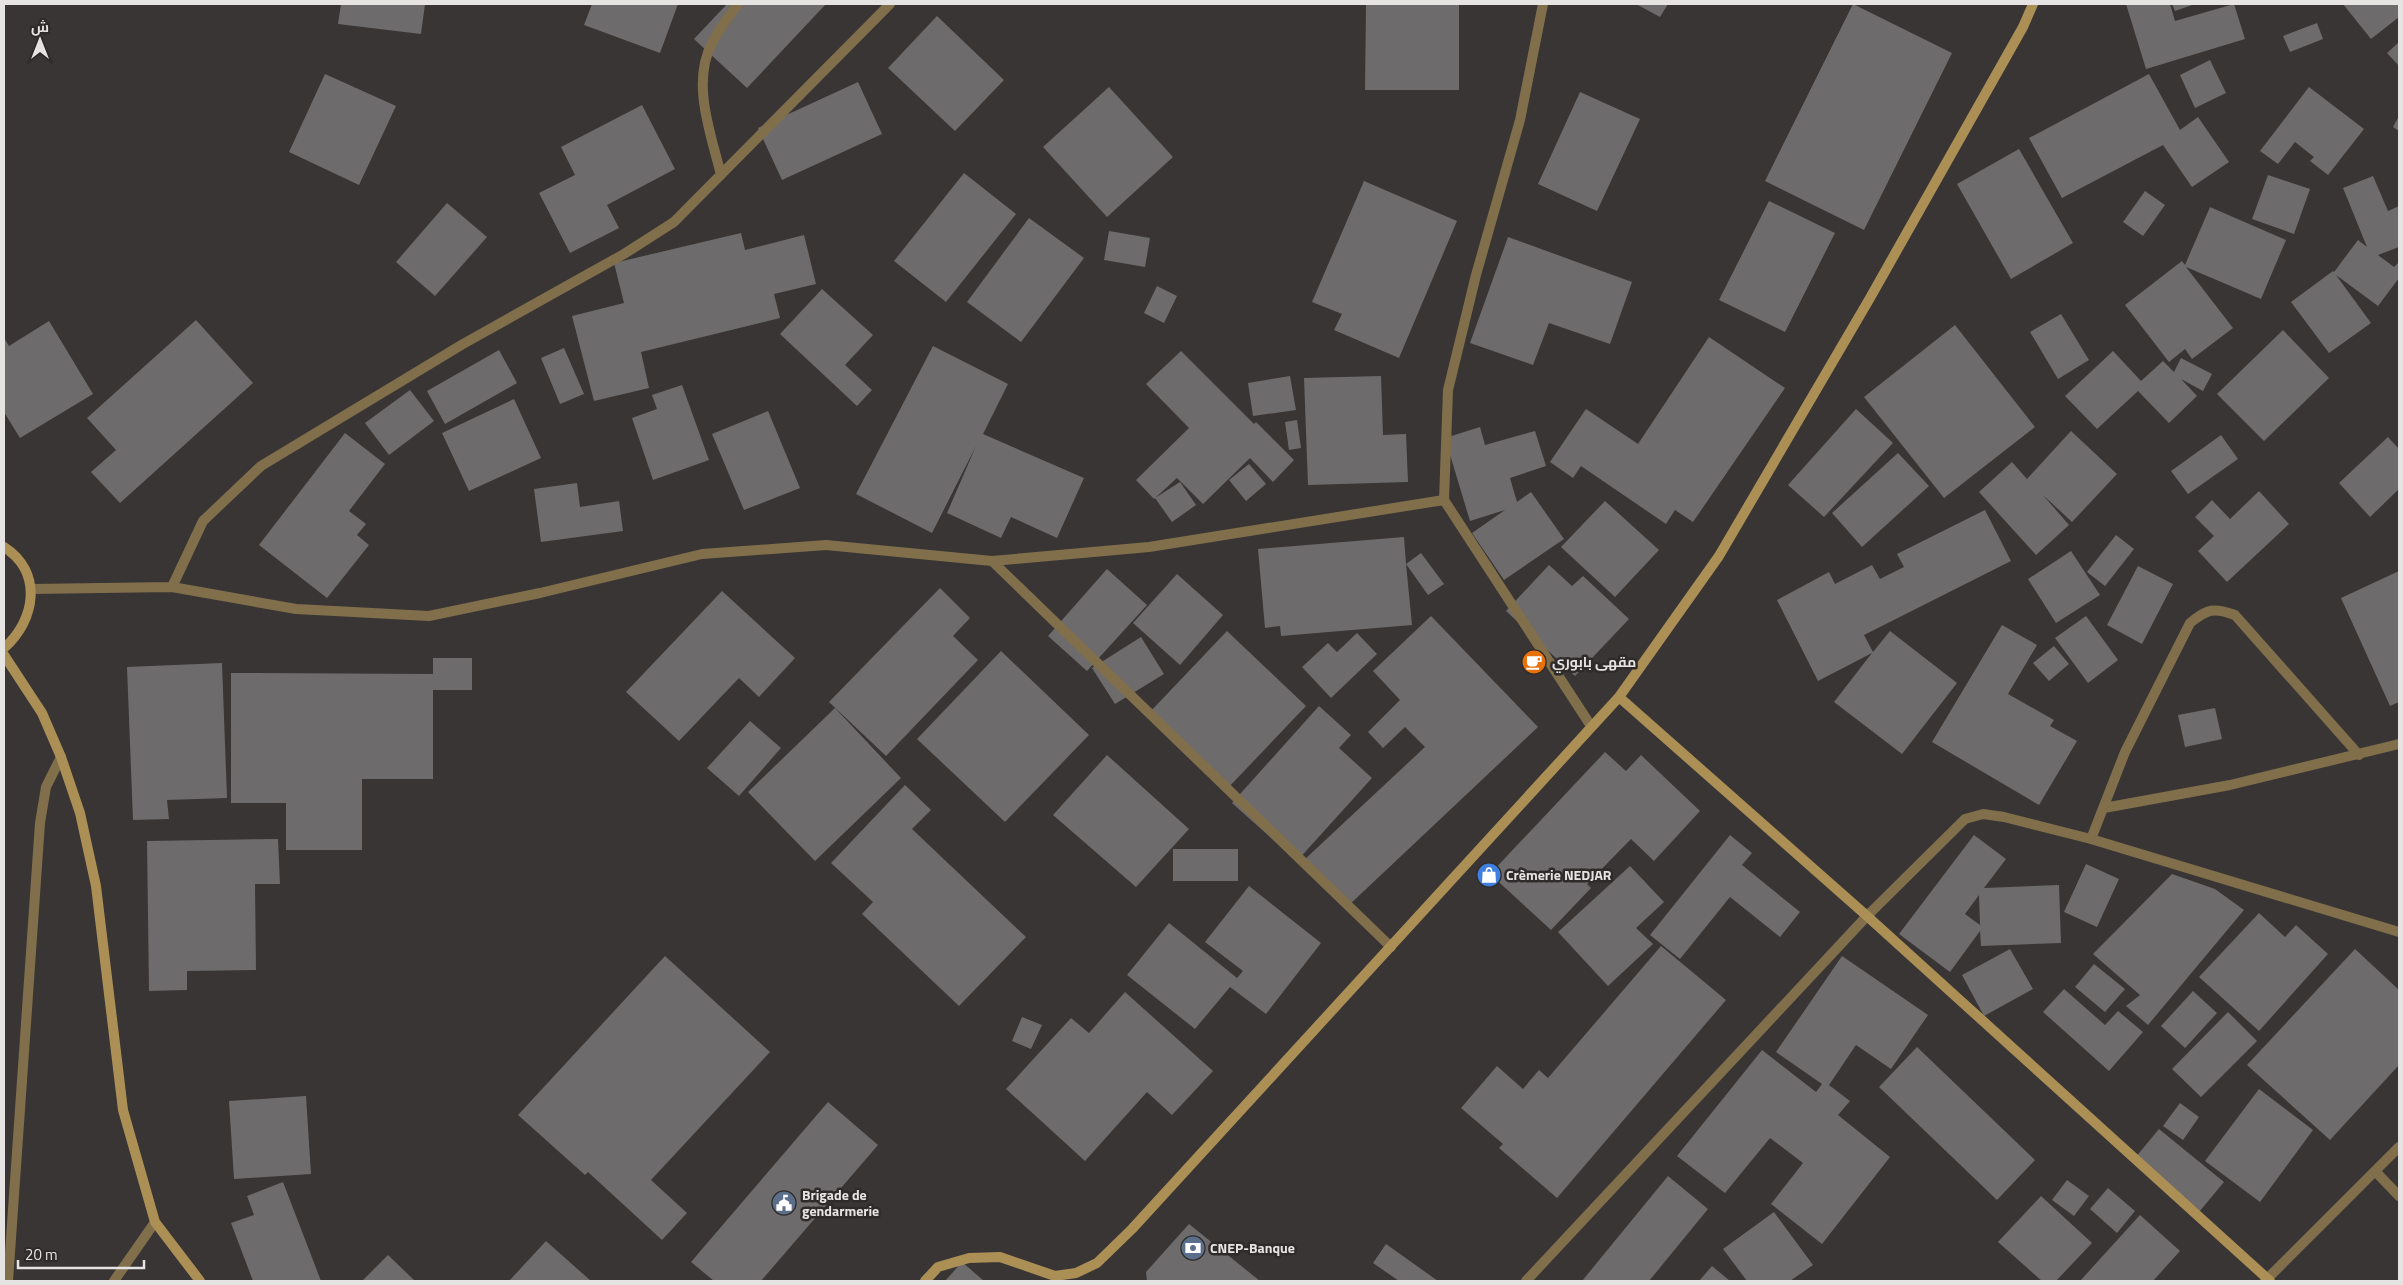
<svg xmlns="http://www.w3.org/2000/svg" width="2403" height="1285" font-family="'Titillium Web',Cairo,sans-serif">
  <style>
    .building { fill: #6e6b6c; fill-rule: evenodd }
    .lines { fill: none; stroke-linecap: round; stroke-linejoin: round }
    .street { stroke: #816f4c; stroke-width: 10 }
    .secondary { stroke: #ab8f55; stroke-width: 10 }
    .labels { text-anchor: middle; stroke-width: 5; stroke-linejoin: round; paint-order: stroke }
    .poi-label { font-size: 14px; font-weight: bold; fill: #e6e4e3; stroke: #2e2b2a; text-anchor: start }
  </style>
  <rect width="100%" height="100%" fill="#383534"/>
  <path class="building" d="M341,4H425L421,34L338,24Z
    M592,4H678L660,53L584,25Z
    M727,4H826L747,88L694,39Z
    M1366,4H1459V90H1365Z
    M1636,4H1668L1660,17Z
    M1853,4L1952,53L1864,230L1765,181Z
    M2126,4H2170L2175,21L2234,4L2245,39L2146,69Z
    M2172,4H2195L2175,11Z
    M2343,4H2399V17L2371,39Z
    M937,16L1004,80L955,131L888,68Z
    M2317,23L2323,39L2290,52L2283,36Z
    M2399,42V66L2387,53Z
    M2210,60L2226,93L2195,108L2180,75Z
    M325,74L396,106L359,185L289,152Z
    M2149,74L2180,130L2198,117L2229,162L2192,187L2163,145L2062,198L2029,138Z
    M858,82L882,134L782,180L758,128Z
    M1109,87L1173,157L1107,217L1043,147Z
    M2309,87L2364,129L2328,175L2310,161L2314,157L2295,142L2278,164L2260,151Z
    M1580,92L1640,119L1597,211L1538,184Z
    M642,105L675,169L607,205L619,228L570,253L539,193L575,175L561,147Z
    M2399,116V131L2393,127Z
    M2019,149L2073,243L2011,279L1957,184Z
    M964,173L1016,214L946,302L894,261Z
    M2268,175L2310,189L2294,234L2252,219Z
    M2373,176L2388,211L2399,206V247L2378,255L2394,267L2399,262V278L2378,306L2336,275L2371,323L2329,353L2291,302L2333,271L2334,272L2358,240L2367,247L2343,188Z
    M1364,181L1457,221L1399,358L1334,330L1342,314L1312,302Z
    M2145,191L2165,205L2143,236L2123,222Z
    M1769,201L1835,233L1785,332L1719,300Z
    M447,203L487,237L435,296L396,262Z
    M2210,207L2286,240L2261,299L2186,267L2233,328L2192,359L2185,349L2169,362L2125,305L2182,261L2185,265Z
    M1029,218L1084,258L1021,342L967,302Z
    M1109,231L1150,238L1145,267L1104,260Z
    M741,233L745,250L804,235L816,284L774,294L780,318L641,352L649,388L594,401L572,316L624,303L614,263Z
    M1508,237L1632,282L1610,344L1549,323L1533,365L1470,343Z
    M1157,286L1177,296L1164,323L1144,313Z
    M822,289L873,335L845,365L872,390L857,406L780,334Z
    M2061,314L2089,360L2058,379L2030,332Z
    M196,320L253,383L120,503L91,472L116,450L87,418Z
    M49,321L93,394L20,438L4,412V338L9,346Z
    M1955,325L2035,427L1944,498L1864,397Z
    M2283,330L2329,378L2264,441L2217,394Z
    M1709,337L1785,388L1693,522L1675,510L1666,524L1581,466L1573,478L1550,462L1586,409L1638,444Z
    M933,346L1008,384L983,434L1084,478L1057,538L1011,517L1001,538L947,513L976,446L932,533L856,494Z
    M564,348L584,394L560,404L541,358Z
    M499,350L517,383L445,424L427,391Z
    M1181,351L1254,424L1256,422L1294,460L1273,482L1250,458L1203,504L1177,478L1154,499L1136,480L1189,428L1146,384Z
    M2113,351L2141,381L2163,361L2174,372L2181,358L2212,374L2203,391L2181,379L2197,396L2169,423L2138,391L2097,429L2065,396Z
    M1290,376L1296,410L1253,416L1248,383Z
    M1381,376L1383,435L1406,434L1408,482L1308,485L1304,378Z
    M682,385L709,460L653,480L632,418L657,409L652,395Z
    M410,390L434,421L389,455L365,423Z
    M514,399L541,458L469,491L442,433Z
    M1856,409L1893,443L1824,517L1788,485Z
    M768,411L800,488L744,510L712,434Z
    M1297,420L1301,448L1289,450L1285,422Z
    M1480,427L1485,445L1535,431L1546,466L1510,478L1517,502L1531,492L1564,539L1504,580L1472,533L1505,510L1470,521L1445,438Z
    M2071,431L2117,474L2072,522L2043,495L2069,525L2036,555L1979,492L2012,462L2027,479Z
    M345,433L385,464L349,511L366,524L357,535L369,545L327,598L259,545Z
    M2221,435L2238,459L2188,494L2171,471Z
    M2388,437L2399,449V489L2370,517L2339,483Z
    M1898,453L1929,486L1862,547L1832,513Z
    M1249,464L1266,484L1246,501L1229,480Z
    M1180,482L1196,505L1172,522L1155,498Z
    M577,483L580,507L619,501L623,531L541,542L534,489Z
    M2259,491L2289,524L2227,582L2198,551L2214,536L2195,517L2212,500L2230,519Z
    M1605,501L1659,550L1615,597L1561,547Z
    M1985,510L2011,561L1864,635L1873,652L1890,631L1957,683L1902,754L1834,702L1872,653L1818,681L1777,600L1829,572L1835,584L1872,565L1880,579L1904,567L1897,554Z
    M2116,535L2134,549L2105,586L2087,572Z
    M1404,537L1406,564L1421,553L1444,584L1428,595L1406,564L1412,625L1281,636L1280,626L1265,628L1258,549Z
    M2071,551L2100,595L2056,623L2028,579Z
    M1549,565L1572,586L1583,576L1629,619L1575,676L1506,611Z
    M2138,566L2173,584L2142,644L2107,625Z
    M1107,569L1147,605L1087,671L1048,636Z
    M2399,571V702L2390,706L2341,598Z
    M1177,574L1223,615L1180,665L1133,623Z
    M940,588L970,618L953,636L978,660L886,756L829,702Z
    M722,591L795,658L759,697L739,678L679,741L626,692Z
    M1431,616L1538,727L1347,907L1303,861L1425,747L1405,727L1383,748L1368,732L1400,700L1373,671Z
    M2086,616L2118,660L2088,683L2055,638Z
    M2002,625L2037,645L2008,694L2054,720L2050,726L2077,741L2039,805L1932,742Z
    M1227,631L1306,706L1227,789L1149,713Z
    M1357,633L1377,654L1331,698L1302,667L1328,643L1337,652Z
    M1141,637L1164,674L1115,704L1092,668Z
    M2054,646L2069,664L2049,681L2033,663Z
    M1001,651L1089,735L1005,822L917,739Z
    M433,658H472V690H433V779H362V850H286V803H231V673L433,674Z
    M222,663L227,798L167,800L169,819L133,820L127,667Z
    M1319,706L1351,735L1339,748L1372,778L1297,861L1232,803Z
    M835,708L901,778L815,861L748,792Z
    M2215,708L2222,739L2185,747L2178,715Z
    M750,721L781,748L739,796L707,768Z
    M1605,752L1626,771L1641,755L1700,811L1654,861L1631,839L1587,884L1591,888L1551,930L1490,874Z
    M1107,755L1189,829L1136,887L1053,815Z
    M905,785L931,810L912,829L1026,937L959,1006L862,914L873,902L831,863Z
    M1730,835L1752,853L1742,865L1800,912L1780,937L1730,897L1680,959L1650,935Z
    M1974,835L2006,859L1984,888L2059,885L2061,943L1981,946L1980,931L1950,972L1899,934ZM1979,895L1980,925L1965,914Z
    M278,839L280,884H255L256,970L187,971V990L149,991L147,841Z
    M1173,849H1238V881H1173Z
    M2086,864L2119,879L2097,927L2064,912Z
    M1630,866L1664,902L1636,928L1653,944L1608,986L1558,932Z
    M2172,874L2215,889L2244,910L2148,1025L2126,1006L2140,995L2093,954Z
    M1249,886L1321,943L1266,1014L1230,987L1195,1029L1127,975L1169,923L1237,978L1243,971L1205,942Z
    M2259,913L2285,937L2296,925L2328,954L2259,1031L2199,977Z
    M1661,946L1726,1000L1557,1198L1499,1148L1503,1144L1461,1108L1497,1066L1523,1089L1539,1070L1548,1078Z
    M2010,949L2033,989L1984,1016L1962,975Z
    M2355,949L2399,990V1065L2330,1140L2247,1065Z
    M665,956L770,1052L651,1180L687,1213L662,1240L588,1172L585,1175L518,1115Z
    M1842,956L1928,1015L1891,1069L1856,1045L1829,1085L1850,1101L1838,1115L1890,1157L1822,1244L1771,1204L1803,1163L1770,1138L1725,1193L1677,1156L1762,1050L1816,1092L1822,1084L1776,1052Z
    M2094,964L2125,989L2105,1012L2075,987Z
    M2064,989L2105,1025L2118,1011L2143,1032L2109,1071L2043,1012Z
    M2193,991L2217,1013L2185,1048L2161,1026Z
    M1125,992L1213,1071L1172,1115L1147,1092L1085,1161L1006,1089L1071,1018L1089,1033Z
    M2228,1012L2257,1041L2201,1097L2172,1069Z
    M1022,1017L1042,1025L1031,1049L1012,1041Z
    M1917,1047L2035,1160L1997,1200L1879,1087Z
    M2259,1089L2313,1130L2260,1202L2205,1161Z
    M306,1096L311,1174L234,1179L229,1101Z
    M828,1102L878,1145L761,1281H714L691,1262Z
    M2180,1103L2199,1117L2183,1140L2163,1126Z
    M2159,1129L2224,1182L2199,1212L2135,1158Z
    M1668,1176L1708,1209L1649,1281H1582Z
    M2067,1180L2089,1196L2074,1216L2052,1200Z
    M283,1182L321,1281H253L231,1223L254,1215L247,1196Z
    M2108,1188L2135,1211L2117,1233L2090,1209Z
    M2041,1196L2092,1243L2056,1281H2042L1998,1242Z
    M1774,1212L1813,1265L1790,1281H1747L1723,1249Z
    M2140,1215L2180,1251L2153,1281H2080Z
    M1189,1224L1260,1281H1147L1146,1272Z
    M546,1241L591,1281H509Z
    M1386,1244L1438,1281H1399L1373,1263Z
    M388,1255L415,1281H362Z
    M962,1262L984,1281H945Z
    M1712,1266L1730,1281H1699Z"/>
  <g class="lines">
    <path class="street" d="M721,175C711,134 691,83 712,43C719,29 729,16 738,4
      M1444,500L1448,390L1476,275L1520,120L1543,4
      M992,561L1391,947
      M172,587L203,521L261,466L463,344L624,254L674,222L890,4
      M31,589L172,587L296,609L429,616L540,593L702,554L826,545L992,561L1149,547L1444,500L1591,726
      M2104,808L2230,785L2399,744
      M2091,839L2125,752L2190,623C2207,609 2214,607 2235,615L2359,755
      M2375,1171L2399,1196
      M8,1281L40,823L46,787L61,757
      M114,1281L155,1222
      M1526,1281L1867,916L1965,819L1983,814L2004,817L2091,839L2399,932
      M2265,1281L2399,1147"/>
    <path class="secondary" d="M4,547C43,572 36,620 4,648
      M4,655L42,713L61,757L80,813L96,886L123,1110L155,1222L200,1281
      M1619,697L1867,916L2270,1281
      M925,1281L938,1267L969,1258L1000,1257L1055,1276L1076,1273L1097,1263L1132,1229L1619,697L1719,556L1870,298L2023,27L2033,4"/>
  </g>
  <defs>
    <symbol id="cafe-disc" viewBox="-11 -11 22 22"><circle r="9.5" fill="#e8710a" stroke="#2e2b2a"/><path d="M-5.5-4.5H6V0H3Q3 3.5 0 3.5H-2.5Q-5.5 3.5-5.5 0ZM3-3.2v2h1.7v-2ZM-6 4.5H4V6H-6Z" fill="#fff"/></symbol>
    <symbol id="shop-disc" viewBox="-11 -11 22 22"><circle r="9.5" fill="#3f7fe0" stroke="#2e2b2a"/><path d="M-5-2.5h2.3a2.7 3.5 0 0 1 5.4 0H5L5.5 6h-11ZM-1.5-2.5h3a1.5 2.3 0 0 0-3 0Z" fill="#fff"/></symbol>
    <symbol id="civic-disc" viewBox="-11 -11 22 22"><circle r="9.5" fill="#5c6f8a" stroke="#2e2b2a"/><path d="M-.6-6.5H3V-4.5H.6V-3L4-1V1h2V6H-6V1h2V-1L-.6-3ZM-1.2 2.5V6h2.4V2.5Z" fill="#fff"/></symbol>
    <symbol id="bank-disc" viewBox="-11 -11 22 22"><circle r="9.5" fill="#5c6f8a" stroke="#2e2b2a"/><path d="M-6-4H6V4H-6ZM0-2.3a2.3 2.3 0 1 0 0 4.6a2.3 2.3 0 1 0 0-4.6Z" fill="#fff"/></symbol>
  </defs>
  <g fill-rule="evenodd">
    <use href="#cafe-disc" x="1520" y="648" width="28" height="28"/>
    <use href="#shop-disc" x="1475" y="861" width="28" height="28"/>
    <use href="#civic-disc" x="770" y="1189" width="28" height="28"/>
    <use href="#bank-disc" x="1179" y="1234" width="28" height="28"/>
  </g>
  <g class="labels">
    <g class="poi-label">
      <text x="1552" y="667">مقهى بابوري</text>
      <text x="1506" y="880">Crèmerie NEDJAR</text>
      <text x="802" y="1200">Brigade de<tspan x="802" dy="16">gendarmerie</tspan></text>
      <text x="1210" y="1253">CNEP-Banque</text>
    </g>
  </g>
  <rect width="2403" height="1285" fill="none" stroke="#e6e4e3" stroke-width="10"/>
  <g transform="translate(40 40)" stroke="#2e2b2a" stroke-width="4" paint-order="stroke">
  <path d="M0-4L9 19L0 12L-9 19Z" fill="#e6e4e3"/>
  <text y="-8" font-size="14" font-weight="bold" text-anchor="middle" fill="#e6e4e3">ش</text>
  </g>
  <path d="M18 1260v8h126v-8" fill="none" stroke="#e6e4e3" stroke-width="2.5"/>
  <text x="25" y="1260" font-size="15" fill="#e6e4e3" stroke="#2e2b2a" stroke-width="4" paint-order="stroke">20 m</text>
</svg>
